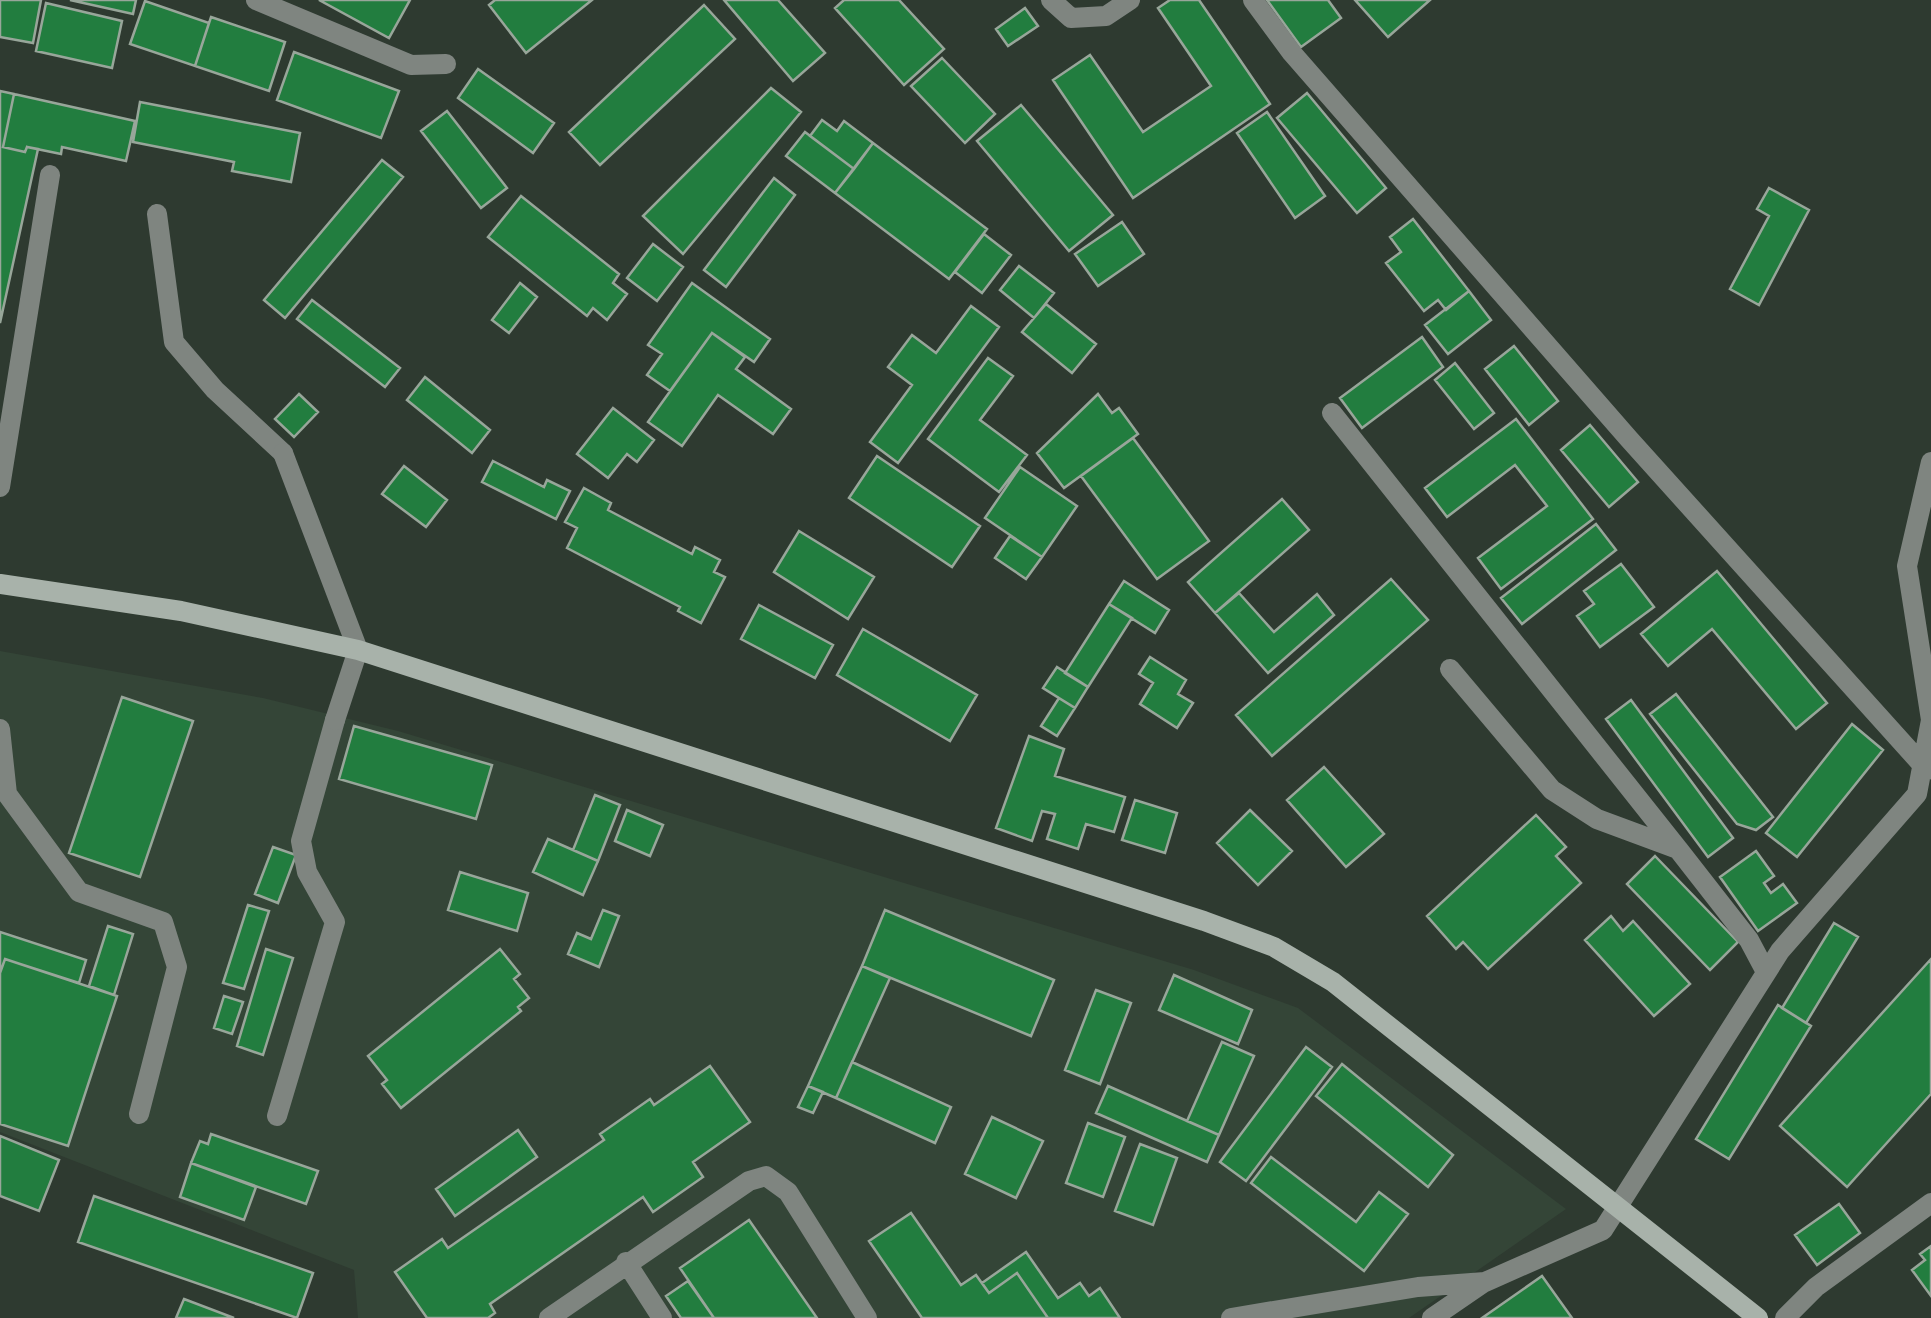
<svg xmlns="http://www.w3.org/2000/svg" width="1931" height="1318" font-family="Commissioner,sans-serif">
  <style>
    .built { fill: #344537 }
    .building { fill: #227d3f; stroke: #98a69a; stroke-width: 2.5 }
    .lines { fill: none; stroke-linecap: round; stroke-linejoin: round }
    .service { stroke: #7f8580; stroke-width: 20 }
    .minor { stroke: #7f8580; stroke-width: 20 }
    .secondary { stroke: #a8b2aa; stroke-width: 20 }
  </style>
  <rect width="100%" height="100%" fill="#2e3a30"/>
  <path class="built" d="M0,651L263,698L398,731L1194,970L1298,1008L1566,1209L1409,1318H358L354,1270L0,1132Z"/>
  <path class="building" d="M0,0H41L33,43L0,37Z
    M70,0H136L133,14Z
    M319,0H410L389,38Z
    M495,0H592L526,53L489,5Z
    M724,0H778L825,53L793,81Z
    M844,0H899L944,49L904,85L835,8Z
    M1170,0H1199L1270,104L1133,198L1053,80L1090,55L1143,132L1211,86L1158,8Z
    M1267,0H1328L1341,18L1301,47Z
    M1355,0H1430L1388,37Z
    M145,1L209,23L195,66L130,44Z
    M46,3L122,21L112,68L36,51Z
    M704,5L735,39L600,165L569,132Z
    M1025,8L1038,26L1008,46L996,29Z
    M211,17L285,42L269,91L195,66Z
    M294,52L399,91L381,138L277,100Z
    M942,58L995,114L965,143L911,86Z
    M478,69L554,123L533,153L458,98Z
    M771,88L801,112L683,254L643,216Z
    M0,91L14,94L3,147L25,152L27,147L38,149L0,323Z
    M1307,93L1386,188L1357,213L1277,118Z
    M14,94L135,121L126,161L62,147L61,154L27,147L25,152L3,147Z
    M140,102L300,133L291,182L232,171L234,162L133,142Z
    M1021,105L1113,215L1069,251L977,141Z
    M447,111L507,188L481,208L421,131Z
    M1267,112L1325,196L1295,218L1237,133Z
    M822,120L837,131L844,121L873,143L854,169L810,136Z
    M805,132L854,169L835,193L786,156Z
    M873,143L987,229L949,279L835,193Z
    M382,160L403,177L285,318L264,300Z
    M774,178L795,195L726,287L704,270Z
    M1769,188L1809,210L1759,305L1730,289L1769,216L1757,209Z
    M521,196L619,274L613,283L627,294L607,320L593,308L587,316L488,237Z
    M1413,219L1469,291L1446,310L1438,300L1424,311L1386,263L1401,252L1390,237Z
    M1122,222L1144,254L1098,286L1075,254Z
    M984,234L1011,255L982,293L955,272Z
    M653,244L683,267L657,301L627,278Z
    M1019,266L1054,293L1034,318L1000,290Z
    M520,283L537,297L509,333L492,320Z
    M692,283L770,339L754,362L712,333L670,391L647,375L662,354L648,345Z
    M1469,291L1491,320L1448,354L1425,325Z
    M312,300L400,368L385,387L297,319Z
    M1046,304L1096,344L1072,373L1022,332Z
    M971,306L999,327L898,463L870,442L912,385L888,367L912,335L936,353Z
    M712,333L745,357L736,369L791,409L773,434L718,395L682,446L648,422Z
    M1422,337L1443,367L1362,428L1340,398Z
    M1514,346L1558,401L1529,425L1485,369Z
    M988,358L1013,376L980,420L1027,455L999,492L928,439Z
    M1455,363L1494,413L1474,429L1435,380Z
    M425,377L490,430L472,453L407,400Z
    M299,394L318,412L294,437L275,419Z
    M1098,394L1112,413L1119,408L1138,434L1064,488L1037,453Z
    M613,408L654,440L637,462L627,454L608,478L577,454Z
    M1516,419L1593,519L1501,589L1478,558L1547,506L1515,465L1447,517L1425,488Z
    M1590,425L1638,482L1609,507L1561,450Z
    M1133,438L1209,541L1157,579L1081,476Z
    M877,456L980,526L952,567L849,498Z
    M493,461L544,487L547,480L570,491L556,519L482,482Z
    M404,466L447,500L426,527L382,494Z
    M1020,467L1077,506L1042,557L985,518Z
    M584,488L611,503L608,510L692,554L695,547L720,560L714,572L725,577L701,623L678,611L680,607L567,548L577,528L565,522Z
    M1282,499L1309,530L1215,613L1188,582Z
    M1596,524L1616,550L1522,624L1501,598Z
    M799,531L874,577L848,619L774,572Z
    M1010,536L1042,557L1026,579L995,558Z
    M1621,564L1654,607L1600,647L1577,616L1594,604L1584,591Z
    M1717,571L1827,703L1796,729L1712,629L1668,666L1641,634Z
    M1391,579L1428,620L1272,756L1236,715Z
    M1124,581L1169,610L1155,633L1109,604Z
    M1239,593L1274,632L1317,594L1334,615L1268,673L1215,613Z
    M1109,604L1132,618L1088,687L1065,673Z
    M759,605L833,645L815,678L741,639Z
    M863,629L977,695L950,741L837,675Z
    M1150,657L1186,680L1178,694L1193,703L1177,728L1140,704L1153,683L1139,674Z
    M1057,667L1088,687L1075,708L1043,688Z
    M1676,694L1773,817L1756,830L1737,824L1650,714Z
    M122,697L193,721L140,877L69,853Z
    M1059,698L1075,708L1057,736L1041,726Z
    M1631,700L1733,838L1708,857L1606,719Z
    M1852,724L1883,750L1797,857L1766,833Z
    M354,726L492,765L476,819L339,779Z
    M1029,736L1064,749L1055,776L1125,797L1114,832L1086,824L1078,849L1047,839L1055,814L1042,811L1032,841L996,828Z
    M1324,767L1384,834L1346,867L1287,800Z
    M595,795L620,805L598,861L573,850Z
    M1135,800L1177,813L1165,853L1122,840Z
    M627,810L663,825L650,856L615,841Z
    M1250,810L1292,851L1258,885L1217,843Z
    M1536,815L1566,847L1556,856L1581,883L1488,969L1463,942L1456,949L1427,916Z
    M548,839L598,861L583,895L533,872Z
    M273,847L296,855L278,903L255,894Z
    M1756,851L1774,876L1764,883L1771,893L1783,884L1797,903L1758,931L1720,877Z
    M1655,856L1738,942L1710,970L1627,884Z
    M460,872L528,893L517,931L448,910Z
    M248,905L269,911L244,989L223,983Z
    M603,910L619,916L599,967L568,954L577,933L591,939Z
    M885,910L1054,980L1031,1036L862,966Z
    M1611,916L1623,931L1633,921L1690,984L1654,1016L1585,940Z
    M1834,923L1858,937L1806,1023L1782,1008Z
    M108,926L133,934L114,995L89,986Z
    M0,932L86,960L79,983L5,959L0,973Z
    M266,949L293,958L263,1055L237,1046Z
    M500,949L520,974L514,979L529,998L518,1007L521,1011L401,1108L382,1084L387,1080L368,1056Z
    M5,959L117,996L68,1146L0,1124V973Z
    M1931,959V1094L1847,1187L1780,1126Z
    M862,966L890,978L836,1098L808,1086Z
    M1174,975L1252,1010L1238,1044L1159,1010Z
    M1096,990L1131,1003L1100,1084L1065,1070Z
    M224,996L243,1002L232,1034L214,1028Z
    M1778,1005L1811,1026L1729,1159L1696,1139Z
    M1222,1042L1254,1056L1219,1135L1187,1121Z
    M1306,1047L1332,1067L1246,1181L1220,1162Z
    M852,1062L951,1107L935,1143L836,1098Z
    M1342,1064L1453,1155L1428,1187L1316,1096Z
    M710,1066L750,1122L693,1162L703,1177L653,1212L643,1197L490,1304L495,1313L488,1318H427L395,1272L442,1239L448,1248L604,1140L600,1134L650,1099L654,1105Z
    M808,1086L823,1092L813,1113L798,1107Z
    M1108,1086L1219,1135L1207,1162L1096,1113Z
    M992,1117L1043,1141L1016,1198L965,1174Z
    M1088,1123L1125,1137L1103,1197L1066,1183Z
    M518,1130L537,1157L455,1216L436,1189Z
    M211,1134L318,1171L306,1204L191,1163L200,1141L208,1144Z
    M0,1136L59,1160L39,1211L0,1196Z
    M1140,1144L1177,1158L1153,1225L1115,1211Z
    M1271,1157L1356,1222L1379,1192L1408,1214L1364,1271L1251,1183Z
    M191,1163L256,1187L244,1220L180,1197Z
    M94,1196L313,1273L297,1318L78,1242Z
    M1839,1204L1860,1233L1817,1265L1795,1235Z
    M911,1213L961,1285L976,1275L989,1293L1017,1273L1048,1318H922L869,1241Z
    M749,1220L817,1318H714L680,1268Z
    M1931,1246V1296L1912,1270L1925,1260L1920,1254Z
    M1026,1252L1058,1298L1080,1283L1089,1296L1100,1288L1120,1318H1048L1017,1273L989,1293L982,1283Z
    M1542,1276L1572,1318H1482Z
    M688,1281L714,1318H681L666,1296Z
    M184,1299L234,1318H176Z"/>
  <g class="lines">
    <path class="service" d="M157,214L174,342L215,390L283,453
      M0,487L50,175
      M0,729L7,794L79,892L163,922L177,967L139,1114
      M277,1116L335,922L307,872L301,841L335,720
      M626,1262L662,1318
      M549,1318L749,1181L766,1176L788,1192L867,1318"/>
    <path class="minor" d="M256,0L411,65L446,64
      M1051,0L1071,18L1106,16L1130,0
      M1253,0L1292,53L1629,439L1927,770
      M1332,413L1678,849
      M283,453L358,650L335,720
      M1450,669L1552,790L1597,819L1678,849L1749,940L1766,972
      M1231,1318L1418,1287L1485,1282L1603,1230L1780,951L1917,794L1931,720L1907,566L1931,462
      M1432,1318L1483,1283
      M1785,1318L1816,1287L1931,1203"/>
    <path class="secondary" d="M0,584L181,611L358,650L1204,921L1274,947L1333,982L1758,1318"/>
  </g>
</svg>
